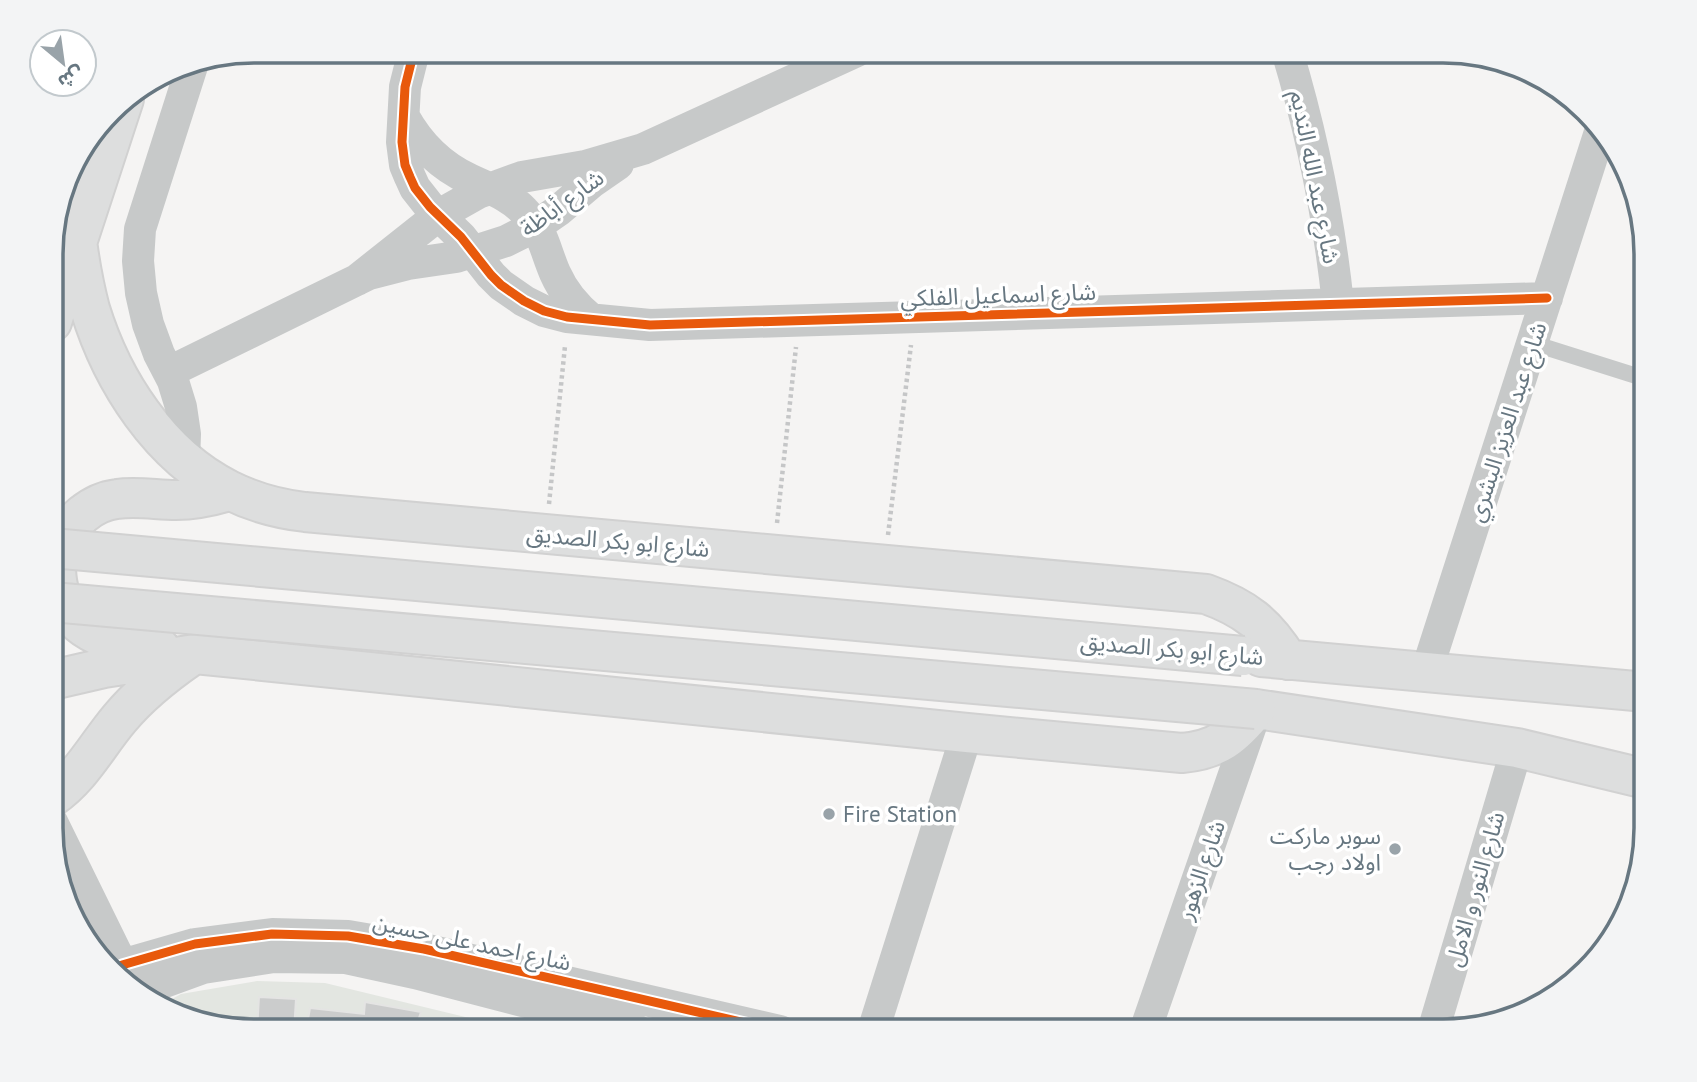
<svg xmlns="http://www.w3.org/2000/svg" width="1697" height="1082" font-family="'PT Sans','Noto Sans Arabic',sans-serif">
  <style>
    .green { fill: #e3e6e1 }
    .building { fill: #cbcccc; stroke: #e4e4e3; stroke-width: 2 }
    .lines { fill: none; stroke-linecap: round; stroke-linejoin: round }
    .primary-casing { stroke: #d1d1d1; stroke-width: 42 }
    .path { stroke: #c5c6c7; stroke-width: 4.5; stroke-dasharray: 3.5 3.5; stroke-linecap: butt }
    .lane { stroke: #c7c9c9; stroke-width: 16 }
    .street { stroke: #c7c9c9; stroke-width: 32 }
    .primary { stroke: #dddede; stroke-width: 38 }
    .primary-bridge-casing { stroke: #d1d1d1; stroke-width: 42; stroke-linecap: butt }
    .primary-bridge { stroke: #dddede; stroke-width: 38 }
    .cycleway-casing { stroke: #fff; stroke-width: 13 }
    .cycleway { stroke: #e8590c; stroke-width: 9 }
    .poi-dot { fill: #99a3a9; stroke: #fff; stroke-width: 2.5 }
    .labels { text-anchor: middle; stroke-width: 7; stroke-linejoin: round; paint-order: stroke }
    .street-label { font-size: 23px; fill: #677781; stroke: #fff }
    .poi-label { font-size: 23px; fill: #677781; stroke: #fff; text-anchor: start }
    .rim { fill: none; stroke: #677781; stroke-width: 3.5 }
  </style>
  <rect width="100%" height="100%" fill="#f5f4f3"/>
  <path class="green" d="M257,981L325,983L523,1031H254L163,1004L181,994Z"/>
  <path class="building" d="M259,997L296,999L294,1031H257Z
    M365,1002L421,1012L419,1018L479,1027V1031H306L310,1008L364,1014Z"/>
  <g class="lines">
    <defs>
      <path id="primary" d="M77,241C80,264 84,286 90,309C112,381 160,456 229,490C253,502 279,509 305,512L1206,594C1245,608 1266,624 1288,660
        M52,322L75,249L124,99
        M160,648C121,642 78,641 61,597C55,579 54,561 61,544C70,521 92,502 117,499C137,496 157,500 176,500C195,500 212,496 229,491
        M1261,657L1646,692
        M52,680L104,668L195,654L967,733L1182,753C1218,750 1234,736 1256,709L1517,748L1646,779
        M52,797C82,776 97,745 120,718C140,694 164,675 190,657"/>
    </defs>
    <use href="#primary" class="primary-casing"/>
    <path class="path" d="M549,504L565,346
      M777,523L796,347
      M888,535L911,345"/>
    <path class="lane" d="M1532,343L1646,379"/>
    <path class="street" d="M414,51L405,87L402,142L405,165L410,177L415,188L430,207L461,237L491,275L501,285L524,301L544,311L567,317L650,325L1547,298
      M1287,51C1312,134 1329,218 1338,304
      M404,117C419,144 441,166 469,179C489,189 508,194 524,211C543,230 545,250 555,273C563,291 576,307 591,319
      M357,280L439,215L478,193L522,177L585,166L643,149L857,51
      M169,372L369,274L408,264L456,257L506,241L536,226L559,210L592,182L618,164
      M184,461L185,434L181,407L173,381L159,354L148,324L141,293L138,261L140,229L193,63
      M1426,673L1600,132
      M52,822L131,983
      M114,969L122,965L195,944L272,934L348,936L424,949L780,1031
      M137,992L203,968L274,957L346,958L415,973L638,1031
      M873,1031L967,733
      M1145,1031L1256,711
      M1433,1031L1517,748"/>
    <use href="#primary" class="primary"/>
    <defs>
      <path id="primary-bridge" d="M52,548L1243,656
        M52,602L1256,709"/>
    </defs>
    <use href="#primary-bridge" class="primary-bridge-casing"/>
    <use href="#primary-bridge" class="primary-bridge"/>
    <defs>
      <path id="cycleway" d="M414,51L405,87L402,142L405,165L410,177L415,188L430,207L461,237L491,275L501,285L524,301L544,311L567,317L650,325L1547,298
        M114,969L122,965L195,944L272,934L348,936L424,949L780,1031"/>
    </defs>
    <use href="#cycleway" class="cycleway-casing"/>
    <use href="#cycleway" class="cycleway"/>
  </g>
  <g class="poi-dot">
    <circle cx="829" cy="814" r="7"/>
    <circle cx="1395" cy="849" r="7"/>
  </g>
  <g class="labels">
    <g class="street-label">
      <text transform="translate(1315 177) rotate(79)" y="8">شارع عبد الله النديم</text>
      <text transform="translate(562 203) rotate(-36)" y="8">شارع أباظة</text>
      <text transform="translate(998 295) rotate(-2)" y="8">شارع اسماعيل الفلكي</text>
      <text transform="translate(1507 422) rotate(-72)" y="8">شارع عبد العزيز البشري</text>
      <text transform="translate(618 541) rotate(5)" y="8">شارع ابو بكر الصديق</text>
      <text transform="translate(1172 649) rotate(5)" y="8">شارع ابو بكر الصديق</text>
      <text transform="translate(1201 870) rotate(-71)" y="8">شارع الزهور</text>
      <text transform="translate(1475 889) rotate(-74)" y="8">شارع النور و الامل</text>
      <text transform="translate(472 942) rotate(12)" y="8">شارع احمد على حسين</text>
    </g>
    <g class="poi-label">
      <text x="843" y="822">Fire Station</text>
      <text x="1381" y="844" text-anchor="end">سوبر ماركت<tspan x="1381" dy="26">اولاد رجب</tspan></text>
    </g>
  </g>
  <path d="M0 0H1697V1082H0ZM254 63H1443A191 191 0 0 1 1634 254V828A191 191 0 0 1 1443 1019H254A191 191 0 0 1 63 828V254A191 191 0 0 1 254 63Z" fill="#f3f4f5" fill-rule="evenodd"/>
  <path class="rim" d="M254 63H1443A191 191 0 0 1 1634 254V828A191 191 0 0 1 1443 1019H254A191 191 0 0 1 63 828V254A191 191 0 0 1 254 63Z"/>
  <g transform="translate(63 63) rotate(151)"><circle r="33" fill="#ffffff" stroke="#c2c9cd" stroke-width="2"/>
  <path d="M0-5L12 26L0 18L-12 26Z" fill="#99a3a9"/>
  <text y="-10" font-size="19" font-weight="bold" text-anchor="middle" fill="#677781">ش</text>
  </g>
</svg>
